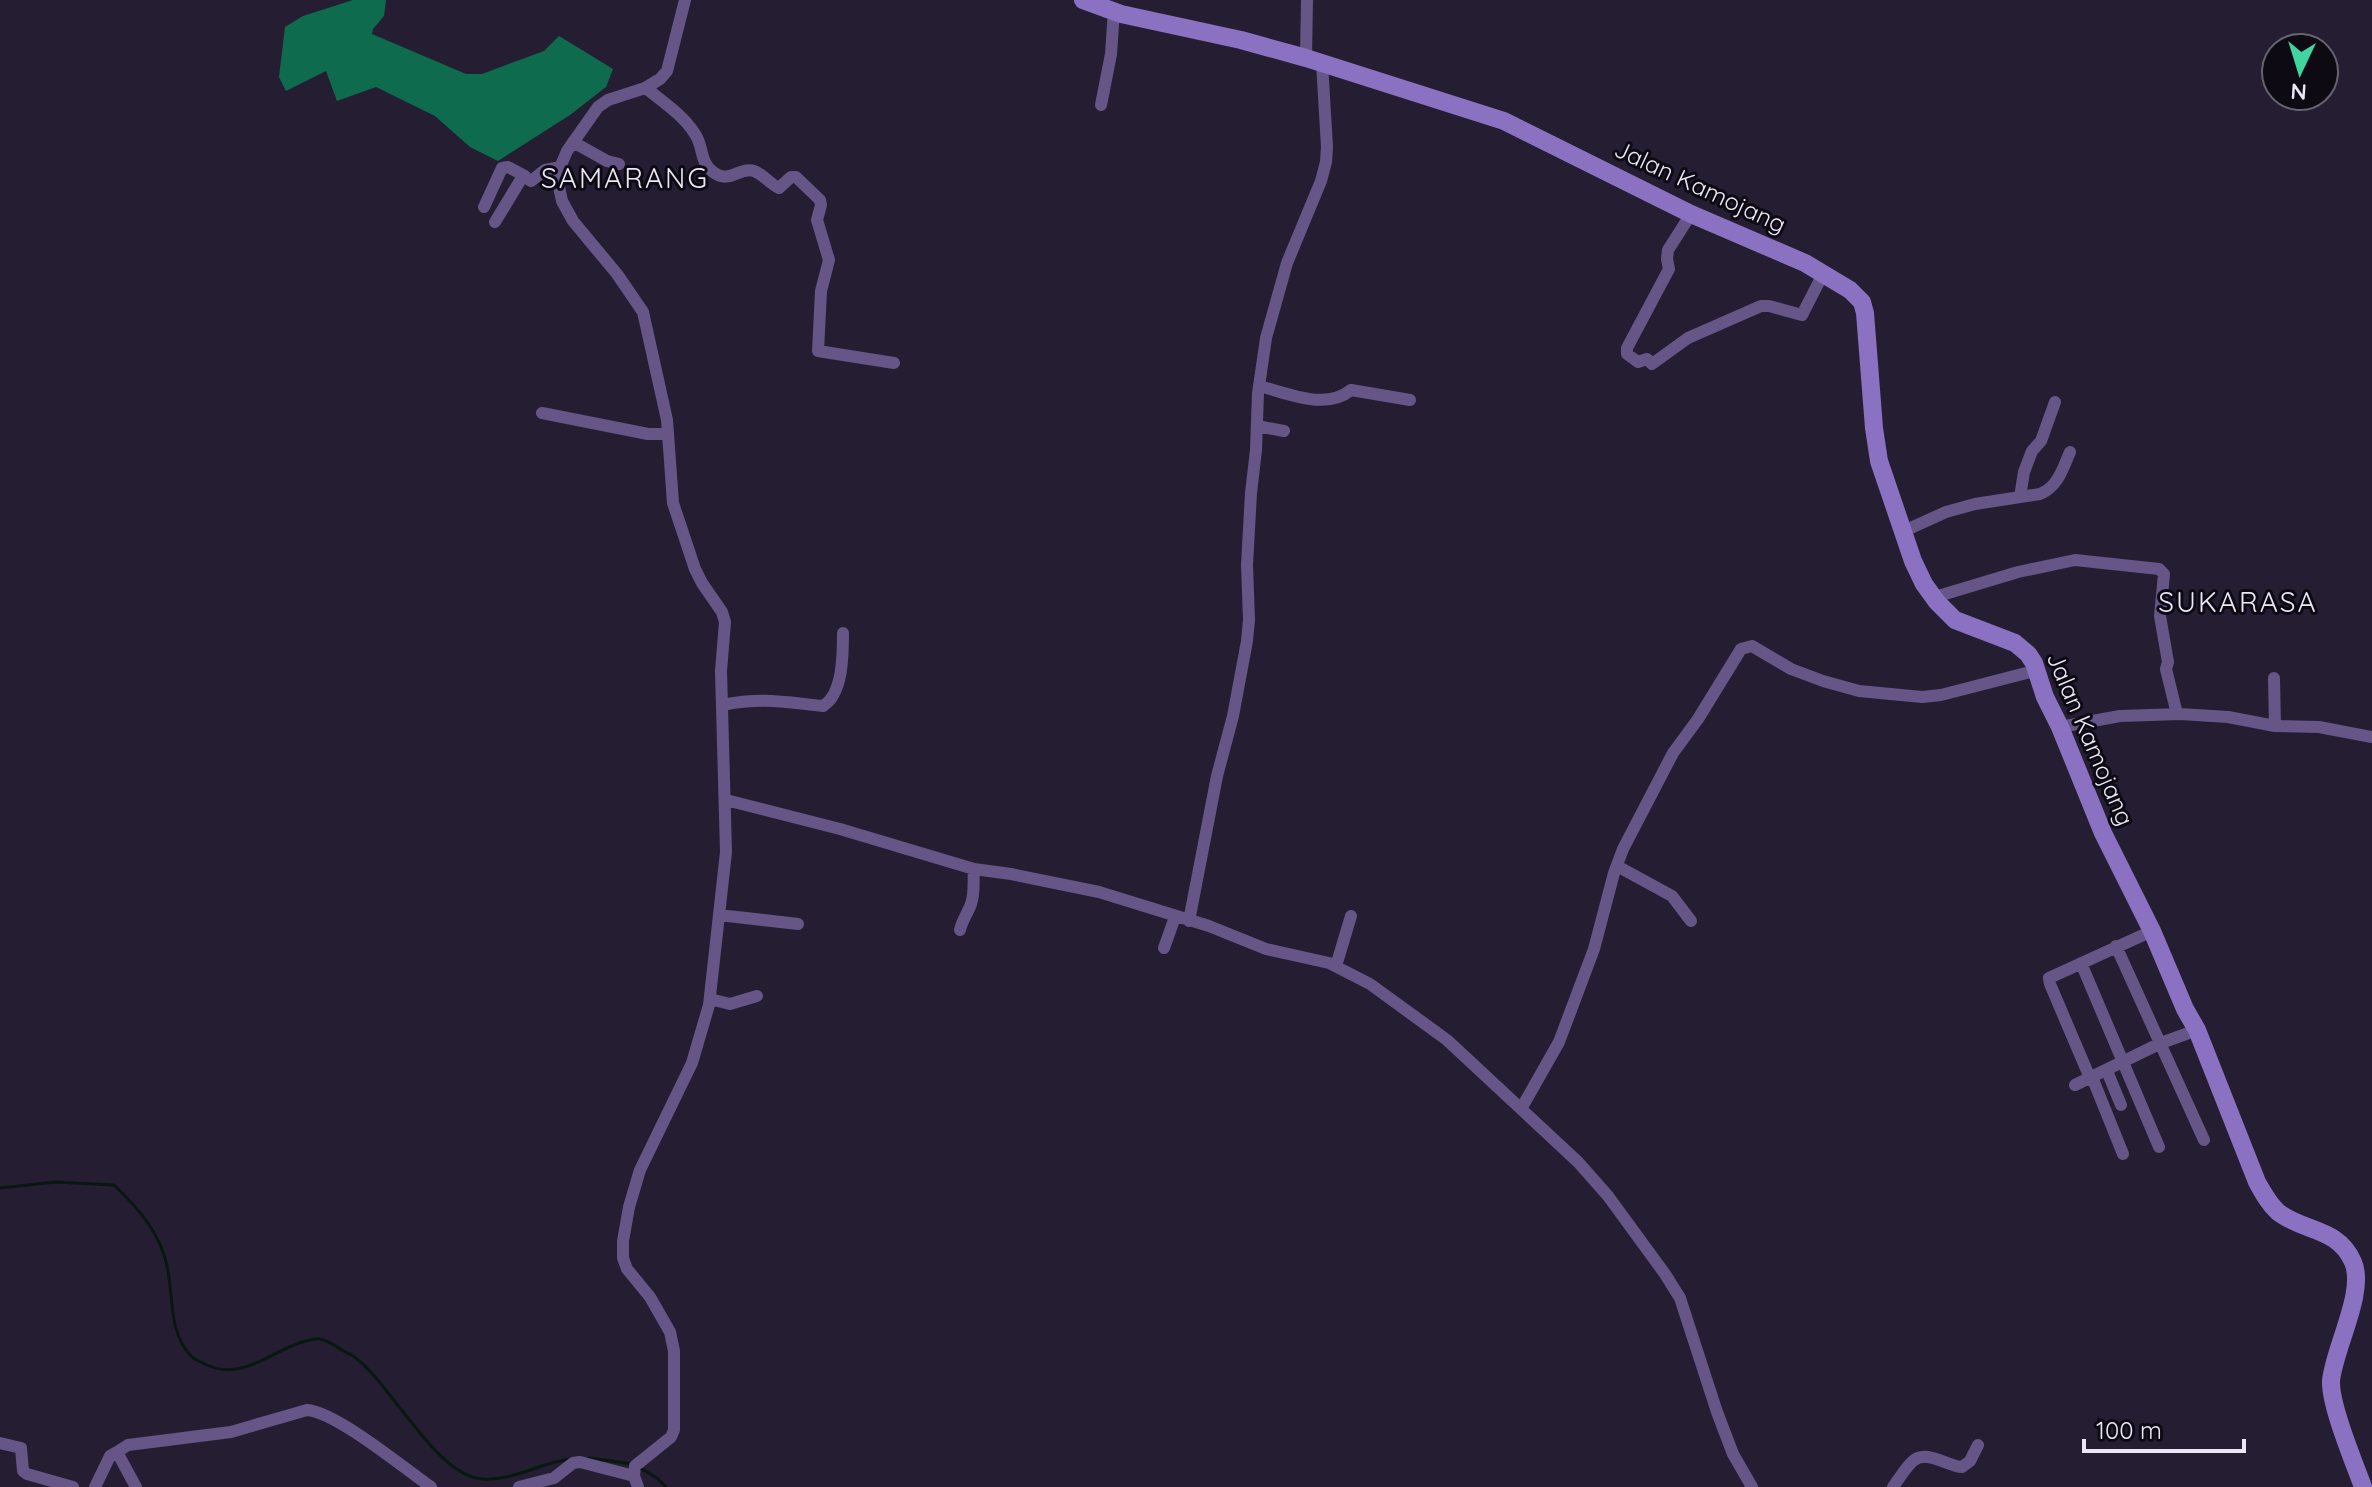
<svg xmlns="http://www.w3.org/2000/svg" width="2372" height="1487" font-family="Quicksand,sans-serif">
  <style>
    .forest { fill: #0f6b4d }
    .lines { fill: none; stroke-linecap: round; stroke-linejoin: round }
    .stream { stroke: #091711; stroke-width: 3 }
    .street { stroke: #655687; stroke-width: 12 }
    .secondary { stroke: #8a71c1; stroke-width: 18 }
    .labels { text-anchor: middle; stroke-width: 6; stroke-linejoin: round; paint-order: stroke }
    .street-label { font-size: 24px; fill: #ebe7f6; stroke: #0d0a13 }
    .quarter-label { font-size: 28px; letter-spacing: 2px; fill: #ebe7f6; stroke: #0d0a13 }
  </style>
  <rect width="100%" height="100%" fill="#251e33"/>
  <path class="forest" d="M353,0H386L384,16L373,29L372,34L466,74H482L544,51L559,36L613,69L606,87L570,115L498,161L470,147L435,116L376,87L337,101L326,71L286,91L279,77L285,27L303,16Z"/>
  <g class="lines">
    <path class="stream" d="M0,1188L56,1182L114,1185C136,1206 156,1228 165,1258C175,1290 166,1330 191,1356C195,1360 201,1362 207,1365C242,1381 270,1352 302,1342C307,1341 315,1338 320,1339C327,1340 336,1346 342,1350C347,1353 353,1355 357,1359C392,1386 437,1476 482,1479C513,1481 540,1463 570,1459
      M589,1458L633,1464
      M640,1468L657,1478L666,1487"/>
    <path class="street" d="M1306,58L1307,0
      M646,88C663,102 683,115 695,134C704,147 699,161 713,172C730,185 739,166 754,171C763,174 770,184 779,188L791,177H796L820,200L821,205L817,220L829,260L821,291L818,351L894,363
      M1101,105L1111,54L1114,11
      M573,142L607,161L619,164
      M484,207L502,168L508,167L525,176
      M1691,214L1668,250L1667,259L1669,269L1627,348V354L1638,362L1647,359L1652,364L1688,338L1761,306H1769L1802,315L1823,274
      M495,222L523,176L531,181L545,170L561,167
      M1259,386C1288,393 1325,411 1351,390L1410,400
      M542,413L648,434H668
      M1257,426L1284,431
      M2020,497L2024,472L2032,451L2041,441L2055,402
      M1904,531L1946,512L1975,504L2040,494C2058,487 2063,468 2070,452
      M1935,597L2018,572L2075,560L2159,569L2164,574L2160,616L2168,662L2166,669L2177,714
      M2274,678L2275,726
      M722,705C762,697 783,702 823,706C843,694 843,655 843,633
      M2060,727L2120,716L2180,714L2228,717L2275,726L2319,727L2372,737
      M726,800L840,829L974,869L1011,874L1099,892L1209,926L1266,949L1329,963L1370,984L1447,1040L1578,1162L1608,1196L1665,1274L1680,1298L1717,1412L1733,1454L1752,1487
      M1617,866L1672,896L1691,921
      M719,915L798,924
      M1189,921L1217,776L1233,716L1247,641L1249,620L1247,565L1251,493L1256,450L1258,393L1266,338L1287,263L1321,181L1326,162L1327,147L1322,63
      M960,930C962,920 968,913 971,904C975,893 973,881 974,869
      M2116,946L2204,1140
      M1164,948L1175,917
      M2081,963L2159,1147
      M1336,966L1351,916
      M710,999L730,1004L757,996
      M2107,1071L2121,1105
      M2092,1077L2123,1154
      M2090,1078L2050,984L2049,978L2152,931
      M2075,1085L2161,1043L2197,1030
      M1521,1109L1559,1042L1594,949L1614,873L1623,849L1673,753L1698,719L1741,649L1752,646L1791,669L1823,681L1859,691L1922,697L1941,695L2038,670
      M0,1443L21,1448L23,1471L27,1474L73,1487
      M117,1452L128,1445L231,1432L307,1410C336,1412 404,1468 431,1487
      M95,1487L110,1456L117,1452L136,1487
      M519,1487L554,1478L573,1463L580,1462L634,1476
      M638,1487L634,1476L635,1466L671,1437L674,1430V1351L670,1332L650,1297L627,1269L623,1258V1241L629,1207L640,1170L692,1063L709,1005L726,852L721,671L725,622L722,612L702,583L695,569L673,503L667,420L643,312L617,274L573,221L562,201L558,182L559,170L567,151L598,107L608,100L645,88L660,79L667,71L685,0
      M1893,1487C1899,1479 1905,1468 1913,1461C1925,1449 1948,1466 1962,1467L1970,1461L1978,1445"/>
    <path class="secondary" d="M1083,0L1121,14L1241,40L1306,58L1504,121L1691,214L1805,263L1850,290L1862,302L1865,313L1874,428L1879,461L1913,561L1924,584L1937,602L1955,620L2015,643L2028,654L2034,663L2045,697L2060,727L2103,833L2152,931L2185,1009L2197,1030L2257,1182C2263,1193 2269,1204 2278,1212C2303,1232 2338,1227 2353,1262C2366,1292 2334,1348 2331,1381C2330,1405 2354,1462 2363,1487"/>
  </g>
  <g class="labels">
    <g class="street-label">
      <text transform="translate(1700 187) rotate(25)" y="8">Jalan Kamojang</text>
      <text transform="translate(2090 739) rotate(67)" y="8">Jalan Kamojang</text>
    </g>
    <g class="quarter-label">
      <text x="625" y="188">SAMARANG</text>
      <text x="2238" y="612">SUKARASA</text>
    </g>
  </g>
  <g transform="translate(2300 72) rotate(184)"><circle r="38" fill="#0d0a13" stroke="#66626e" stroke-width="2"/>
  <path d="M0-6L14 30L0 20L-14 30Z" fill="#42d4a0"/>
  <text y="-12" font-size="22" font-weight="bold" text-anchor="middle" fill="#ebe7f6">N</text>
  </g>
  <path d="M2084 1439v12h160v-12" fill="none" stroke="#ebe7f6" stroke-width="4"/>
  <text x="2096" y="1439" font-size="24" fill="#ebe7f6" stroke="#0d0a13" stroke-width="6" paint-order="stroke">100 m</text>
</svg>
